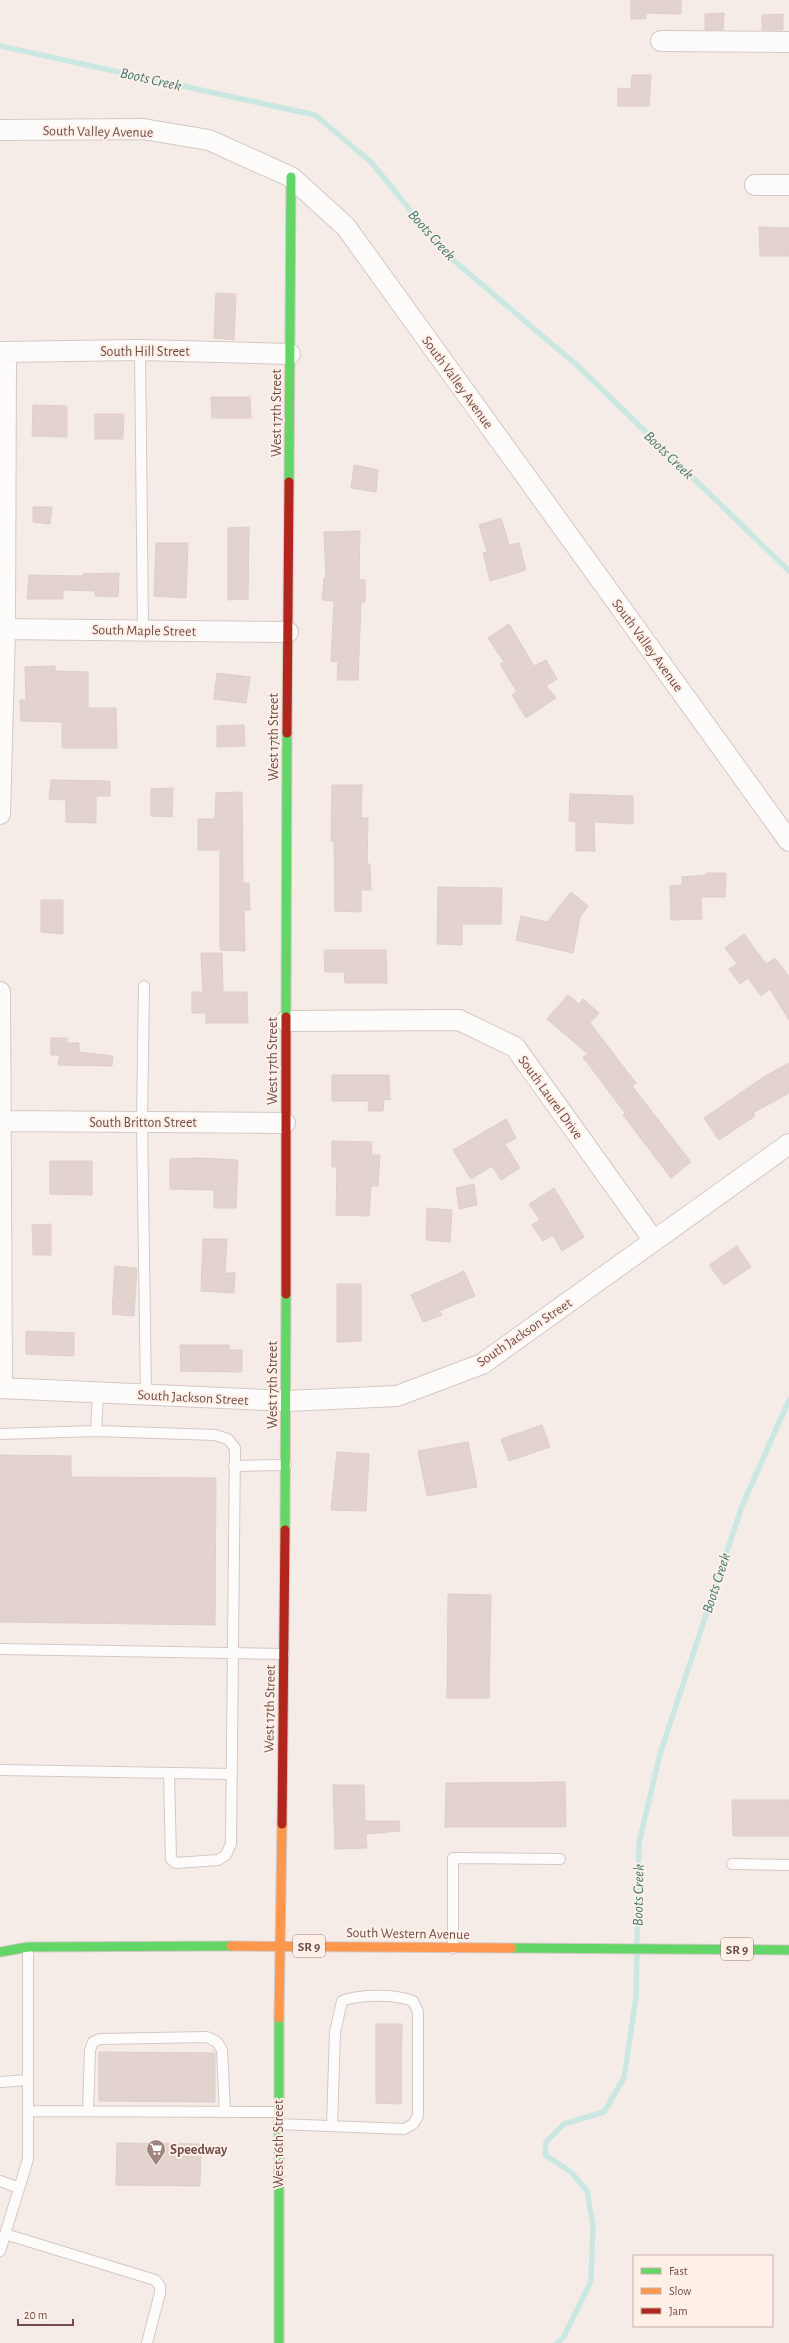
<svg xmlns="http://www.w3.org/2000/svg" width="789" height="2343" font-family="'Alegreya Sans',sans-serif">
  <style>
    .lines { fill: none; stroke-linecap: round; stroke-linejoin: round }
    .stream { stroke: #cae7e2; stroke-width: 5.5 }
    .building { fill: #e2d3cf; stroke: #dececa }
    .lane-casing { stroke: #d4c8c5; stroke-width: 12 }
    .street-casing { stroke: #d4c8c5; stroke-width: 22 }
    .fast-casing { stroke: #d4c8c4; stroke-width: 11 }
    .slow-casing { stroke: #d4c8c4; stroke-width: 11 }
    .jam-casing { stroke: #d4c8c4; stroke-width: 11 }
    .lane { stroke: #fefcfb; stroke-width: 10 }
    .street { stroke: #fefcfb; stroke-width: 20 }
    .fast { stroke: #63d668; stroke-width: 9 }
    .slow { stroke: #ff974d; stroke-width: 9 }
    .jam { stroke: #b3261e; stroke-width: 9 }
    .labels { text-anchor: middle; stroke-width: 4; stroke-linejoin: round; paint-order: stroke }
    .shield { fill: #fff0e7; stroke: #9c7e78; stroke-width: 1 }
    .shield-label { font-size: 13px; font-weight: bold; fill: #724d49 }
    .street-label { font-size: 14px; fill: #724d49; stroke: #fff0e7 }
    .poi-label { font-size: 14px; font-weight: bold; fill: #724d49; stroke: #fff0e7; text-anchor: start }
    .water-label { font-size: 15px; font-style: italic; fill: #3d7873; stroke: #fff0e7 }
  </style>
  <rect width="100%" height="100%" fill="#f6ece7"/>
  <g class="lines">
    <path class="stream" d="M0,46L315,115L371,162L445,253L579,367L789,571
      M637,1944L639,1843L660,1754L742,1506L789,1400
      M557,2343L563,2338L591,2281L593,2226L587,2191L571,2172L545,2155L546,2142L564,2124L604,2112L624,2078L636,1997L637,1952"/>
  </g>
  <path class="building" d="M631,0H681V14L646,13V19H631Z
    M724,13L723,30H705V14Z
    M783,14V30H762V15Z
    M632,75H651L649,106H618V88L631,89Z
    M759,227L789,228V256H760Z
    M216,293L236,294L234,340L214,338Z
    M211,397H250L251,418H212Z
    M33,405L67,406V437L32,436Z
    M95,414H124L123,439H95Z
    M354,465L378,470L376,492L351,488Z
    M33,507H52L50,524L33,522Z
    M501,518L509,545L519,543L526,570L490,581L483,553L487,552L479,525Z
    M249,527L248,599L228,600V528Z
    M360,531L359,580H365V602H361L358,680H337L338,662L331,661L334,601L322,600L324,578H326L324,532Z
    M156,543H188L186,598L154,596Z
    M119,573L118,597L95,596V591L63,590V599H27L29,575L83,576V574Z
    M509,624L534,666L546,660L557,679L546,686L556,698L526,718L512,695L517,692L500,664L504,662L488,638Z
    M55,666V671L88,672V708H116L117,748H62V722L21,721L20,700H26L25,667Z
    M217,673L250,677L246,703L214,699Z
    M244,725L245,746L217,747V726Z
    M51,780L110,781V796H96V823L66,822V800L49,799Z
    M332,785H362L361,818H368L367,864H370L371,890H361V912L335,911L334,841H331Z
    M173,788L172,817L151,816V789Z
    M242,792L243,883H249L250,910H244L245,951L220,950V850H198V819H215L216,793Z
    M570,794L633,796V824L594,822L595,851H576V822L569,821Z
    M706,873H726L725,897H701L702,919L671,920L670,886L682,885V877L706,875Z
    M438,887L502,888L501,924H462V945L437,944Z
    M571,892L588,906L580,917L573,953L516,940L521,916L547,922Z
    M41,900H63V934L41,932Z
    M744,934L766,964L775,958L789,976V1020L770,989L761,996L748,978L740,984L729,969L737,964L725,948Z
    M324,950H386L387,983H345L344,972H325Z
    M201,953H222L223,992H247L248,1023H206V1013H192V992H203Z
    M568,995L579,1004L583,999L599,1013L590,1023L636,1083L632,1086L691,1162L671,1178L623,1115L625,1113L583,1057L588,1054L547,1019Z
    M51,1038H67V1043H79V1052L113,1056L112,1066L58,1065L60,1055H51Z
    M789,1063V1093L753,1113L755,1116L719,1140L704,1118L765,1076Z
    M332,1075H389L390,1100L384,1099L383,1111H368L369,1101H332Z
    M506,1119L516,1138L505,1144L520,1168L501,1180L492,1166L471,1179L453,1150Z
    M332,1141L372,1142L371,1155H380L378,1186H371L369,1216L336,1215L337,1167H332Z
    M199,1158L238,1160L236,1208H214V1190L170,1189V1159Z
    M50,1161H92V1195L50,1194Z
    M474,1184L477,1205L459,1209L456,1188Z
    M554,1188L584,1237L562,1251L553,1235L543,1241L532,1225L540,1220L529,1204Z
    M427,1208L452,1210L450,1242L426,1240Z
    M51,1224V1255H33L32,1225Z
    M203,1239H227L225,1273H235L234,1293L201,1291Z
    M737,1246L751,1267L724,1285L709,1265Z
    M115,1266L137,1268L134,1316L112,1314Z
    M464,1271L475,1296L439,1311L442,1315L423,1322L411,1295Z
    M337,1284H361V1341L337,1342Z
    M26,1331L74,1333V1356L26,1354Z
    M180,1345H229V1350H242V1372L181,1371Z
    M542,1425L550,1447L509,1461L501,1439Z
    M468,1442L477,1487L427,1496L418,1451Z
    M337,1452L369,1454L366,1511L331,1510Z
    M0,1455L71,1456V1477L216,1478L215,1625L0,1622Z
    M448,1594L491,1595L489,1698H447Z
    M565,1782L566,1827H445L446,1783Z
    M333,1785H364L365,1821H399L400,1831L366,1834L367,1848L335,1849Z
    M732,1800H789V1836H733Z
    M376,2024H402L401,2104L376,2103Z
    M99,2052L215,2053V2102L99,2101Z
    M117,2143L201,2144L200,2186L116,2185Z"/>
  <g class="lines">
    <defs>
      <path id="lane" d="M140,350L143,630
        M144,986L142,1122L146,1394
        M98,1392L96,1431L215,1435L228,1439L235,1448L231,1844L226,1855L218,1860L176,1863L171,1859L169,1773
        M0,1434L96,1431
        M234,1466L286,1465
        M0,1649L284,1654
        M0,1770L231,1774
        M732,1864L789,1865
        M453,1948V1858L560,1859
        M0,2082L28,2080
        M28,2111L278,2112
        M88,2111L90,2050L93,2042L100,2039L207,2037L217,2042L222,2050L225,2112
        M278,2124L404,2129L413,2124L418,2116V2012L413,2001C396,1994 359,1994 342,2001L335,2032L332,2126
        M0,2181L19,2188
        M5,2234L155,2280L160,2286V2293L147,2343
        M0,2251L28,2159V1947"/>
      <path id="street" d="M661,41L789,42
        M0,130L143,129L209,140L291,177L346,227L789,841
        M755,185H789
        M0,352L140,350L290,354
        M0,629L288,632
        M0,814L5,629L6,352
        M0,992L2,1388
        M286,1021L459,1020L515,1047L654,1241
        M0,1121L285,1123
        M0,1388L287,1401L397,1396L482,1364L789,1144"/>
      <path id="fast" d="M289,482L291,177
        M286,1017L287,733
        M285,1530L286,1294
        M512,1948L789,1950
        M0,1952L28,1947L231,1946
        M279,2343V2018"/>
      <path id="slow" d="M231,1946L512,1948
        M279,2018L282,1824"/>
      <path id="jam" d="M287,733L289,482
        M286,1017V1294
        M282,1824L285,1530"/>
    </defs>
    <use href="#lane" class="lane-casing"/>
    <use href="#street" class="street-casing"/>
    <use href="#fast" class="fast-casing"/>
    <use href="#slow" class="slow-casing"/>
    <use href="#jam" class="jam-casing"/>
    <use href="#lane" class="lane"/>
    <use href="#street" class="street"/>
    <use href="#fast" class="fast"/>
    <use href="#slow" class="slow"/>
    <use href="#jam" class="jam"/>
  </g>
  <defs>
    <symbol id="supermarket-pin" viewBox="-11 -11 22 30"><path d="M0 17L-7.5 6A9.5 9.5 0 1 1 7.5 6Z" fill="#a08580" stroke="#fff0e7"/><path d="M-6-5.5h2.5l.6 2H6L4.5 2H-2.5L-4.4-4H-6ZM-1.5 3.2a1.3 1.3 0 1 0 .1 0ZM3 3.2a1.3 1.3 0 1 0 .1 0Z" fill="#fff"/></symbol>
  </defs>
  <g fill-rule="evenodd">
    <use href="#supermarket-pin" x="145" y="2138" width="22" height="30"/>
  </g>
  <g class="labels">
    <g class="shield">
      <rect x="293" y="1935" width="32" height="22" rx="3"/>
      <rect x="721" y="1938" width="32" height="22" rx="3"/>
    </g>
    <g class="shield-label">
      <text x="309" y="1951">SR 9</text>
      <text x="737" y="1954">SR 9</text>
    </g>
    <g class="street-label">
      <text transform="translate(98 131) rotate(1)" y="5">South Valley Avenue</text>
      <text x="145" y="356">South Hill Street</text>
      <text transform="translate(458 382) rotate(54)" y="5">South Valley Avenue</text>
      <text transform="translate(276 413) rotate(-90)" y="5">West 17th Street</text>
      <text transform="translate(144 630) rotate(1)" y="5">South Maple Street</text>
      <text transform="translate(648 645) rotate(54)" y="5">South Valley Avenue</text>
      <text transform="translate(273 737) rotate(-90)" y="5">West 17th Street</text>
      <text transform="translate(272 1061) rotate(-90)" y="5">West 17th Street</text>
      <text transform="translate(551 1097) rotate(54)" y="5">South Laurel Drive</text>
      <text x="143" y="1127">South Britton Street</text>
      <text transform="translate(524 1332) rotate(-34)" y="5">South Jackson Street</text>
      <text transform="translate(272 1385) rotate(-90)" y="5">West 17th Street</text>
      <text transform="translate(193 1397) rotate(3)" y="5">South Jackson Street</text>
      <text transform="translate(269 1709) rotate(-89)" y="5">West 17th Street</text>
      <text transform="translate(408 1933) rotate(1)" y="5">South Western Avenue</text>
      <text transform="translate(278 2144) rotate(-90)" y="5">West 16th Street</text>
    </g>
    <g class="poi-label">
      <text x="170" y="2154">Speedway</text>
    </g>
    <g class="water-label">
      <text transform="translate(151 79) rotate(13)" y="5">Boots Creek</text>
      <text transform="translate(432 235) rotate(48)" y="5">Boots Creek</text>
      <text transform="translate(669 455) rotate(44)" y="5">Boots Creek</text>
      <text transform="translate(716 1583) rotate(-72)" y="5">Boots Creek</text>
      <text transform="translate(638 1895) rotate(-89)" y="5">Boots Creek</text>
    </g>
  </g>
  <rect x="633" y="2255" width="140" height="72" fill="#fff0e7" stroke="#c7afa8"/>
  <rect x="641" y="2268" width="20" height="6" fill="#63d668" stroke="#c7afa8"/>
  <text x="669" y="2275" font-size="12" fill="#724d49">Fast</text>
  <rect x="641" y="2288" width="20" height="6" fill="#ff974d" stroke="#c7afa8"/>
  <text x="669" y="2295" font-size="12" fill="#724d49">Slow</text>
  <rect x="641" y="2308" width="20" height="6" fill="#b3261e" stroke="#c7afa8"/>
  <text x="669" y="2315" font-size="12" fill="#724d49">Jam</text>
  <path d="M18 2319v6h55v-6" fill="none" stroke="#724d49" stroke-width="2"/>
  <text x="24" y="2319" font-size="12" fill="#724d49" stroke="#fff0e7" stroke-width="3" paint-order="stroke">20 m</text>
</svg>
